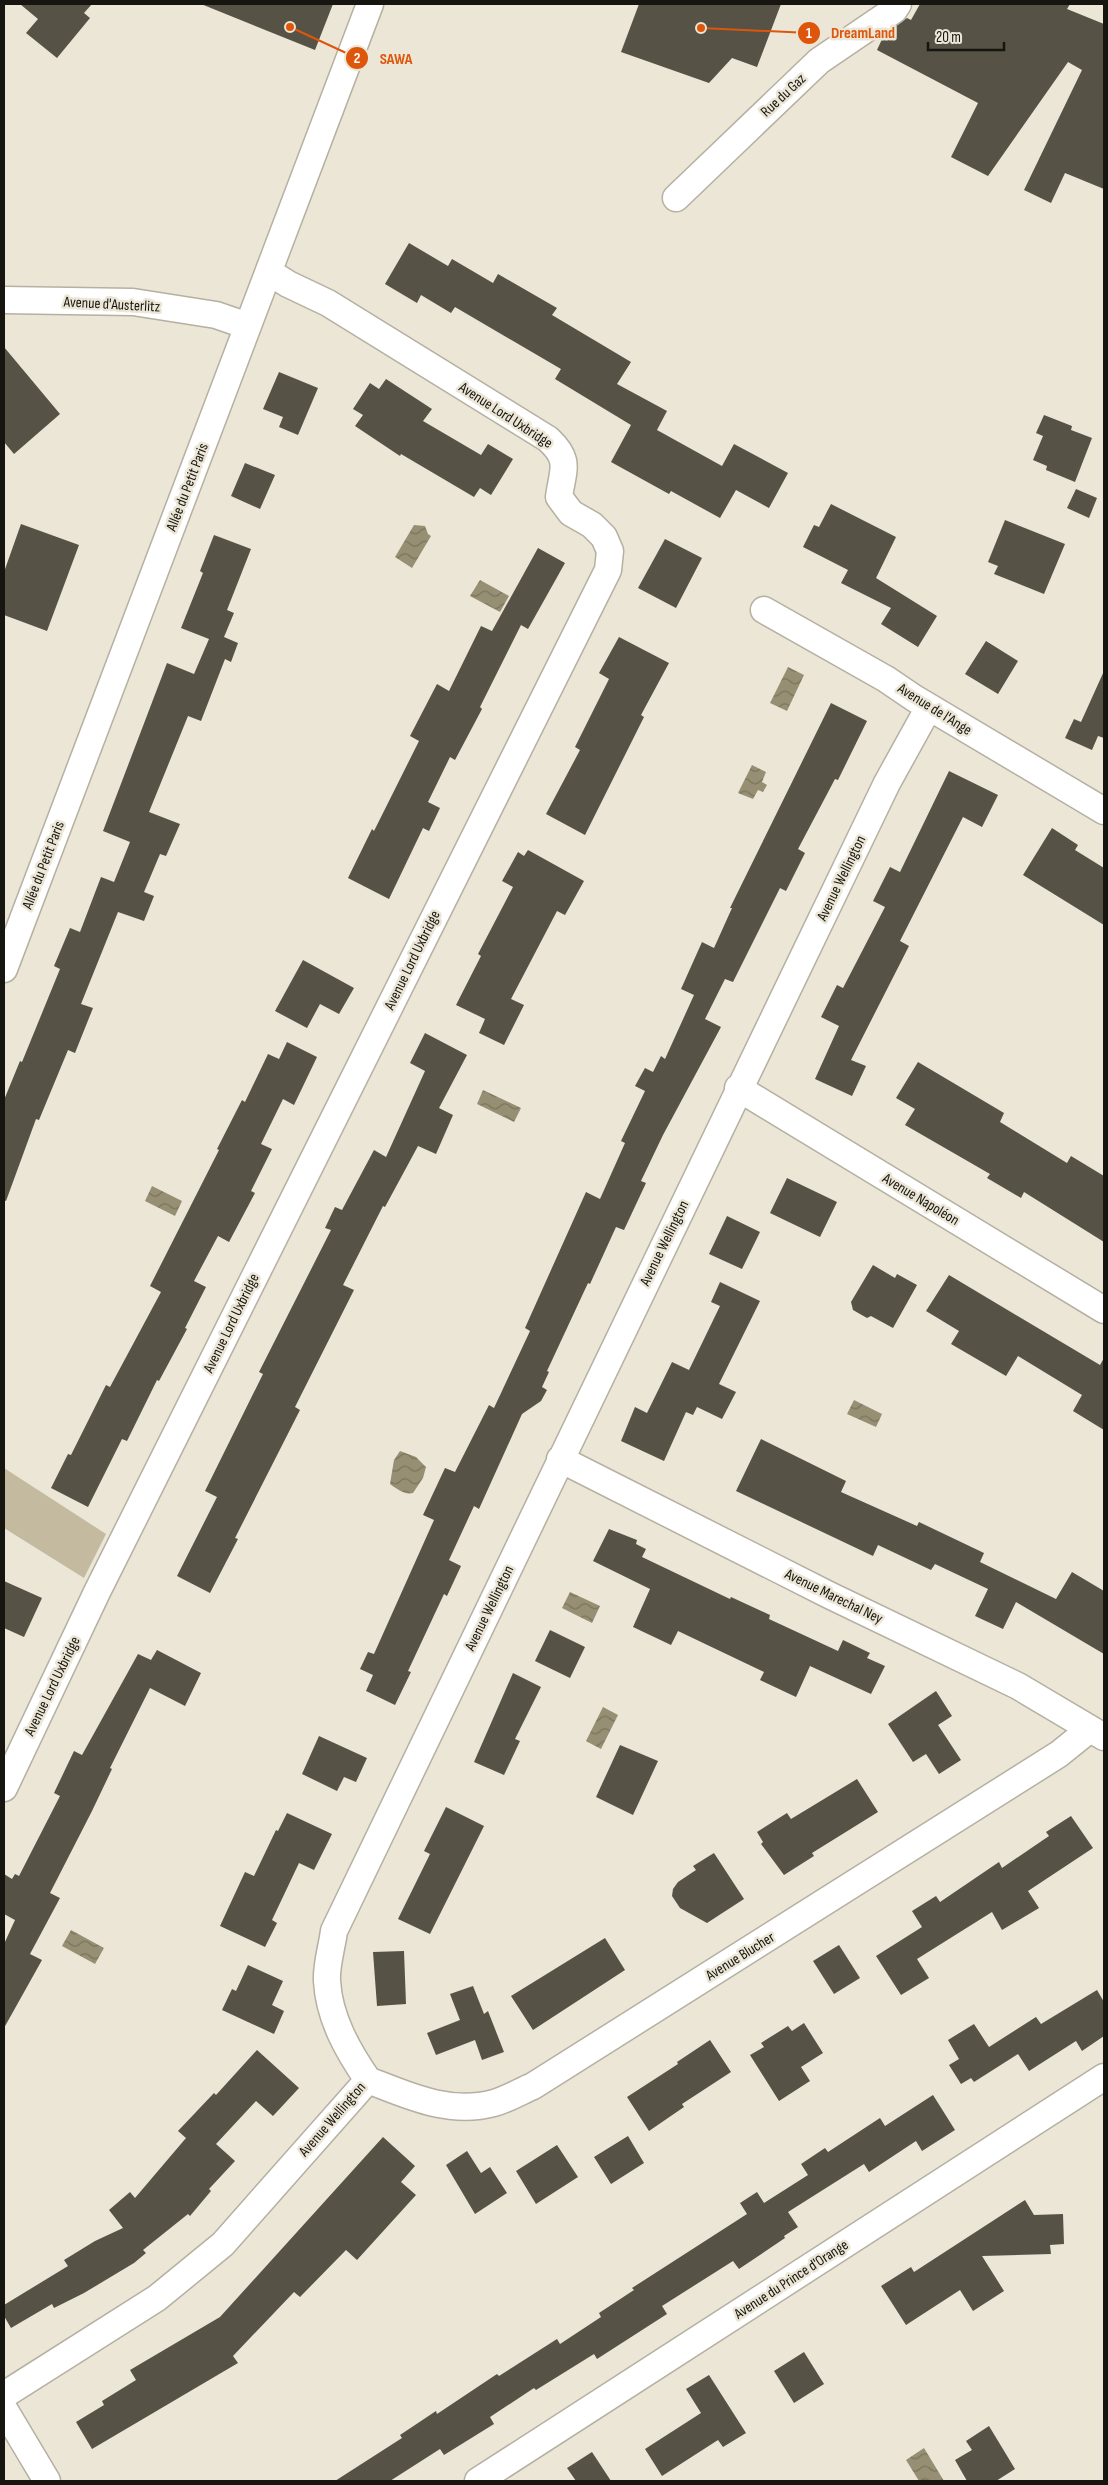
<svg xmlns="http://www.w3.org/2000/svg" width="1108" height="2485" font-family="'Sofia Sans Condensed',sans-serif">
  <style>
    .green { fill: #c3ba9f }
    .water { fill: url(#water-waves) }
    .building { fill: #565245 }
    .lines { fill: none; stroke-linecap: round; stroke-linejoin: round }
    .minor-casing { stroke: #b5b0a1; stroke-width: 29 }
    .minor { stroke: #fff; stroke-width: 26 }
    .labels { text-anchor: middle; stroke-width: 5; stroke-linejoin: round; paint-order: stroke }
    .street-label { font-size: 15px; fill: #171510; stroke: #ebe6d6 }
    .leader { fill: none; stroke: #de560c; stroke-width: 2 }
    .callout-dot { fill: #de560c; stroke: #ebe6d6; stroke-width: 2 }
    .mark-label { font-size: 15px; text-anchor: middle; font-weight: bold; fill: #fff }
    .callout-label { font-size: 16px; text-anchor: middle; font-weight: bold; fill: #de560c; stroke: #ebe6d6; stroke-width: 5; stroke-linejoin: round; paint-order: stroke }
  </style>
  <defs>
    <pattern id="water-waves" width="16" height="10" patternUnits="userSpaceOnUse" patternTransform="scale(1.25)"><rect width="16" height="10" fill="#978f73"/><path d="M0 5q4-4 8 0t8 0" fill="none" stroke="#7a745d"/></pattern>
  </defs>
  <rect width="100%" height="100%" fill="#ebe6d6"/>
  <path class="green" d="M4,1468L106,1534L84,1578L4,1528Z"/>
  <path class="water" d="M414,525L425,526L428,534L431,536L412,568L395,557Z
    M480,580L509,596L500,612L470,596Z
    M788,667L804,675L787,711L770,703Z
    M752,765L766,772L762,782L767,785L763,792L758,790L753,799L738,793Z
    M483,1090L521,1108L514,1122L477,1104Z
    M152,1186L182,1201L175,1216L145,1201Z
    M854,1400L882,1414L876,1427L847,1414Z
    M400,1451L416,1457L426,1467L423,1478L413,1493C404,1495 397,1489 390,1484L394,1460Z
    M570,1592L600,1606L592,1623L562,1608Z
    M603,1707L618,1715L601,1749L586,1741Z
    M71,1930L104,1948L95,1964L62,1946Z
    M924,2448L944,2481H919L906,2460Z"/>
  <path class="building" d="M20,4H92L84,13L90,18L57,58L26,33L38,19Z
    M201,4H333L315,50Z
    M639,4H781L757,67L732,58L709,83L621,52Z
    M920,4H1070L1067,9L1104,24V189L1065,173L1051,203L1024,190L1082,70L1068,62L988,176L951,157L978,103L877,50L884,35L907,18L911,20Z
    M409,243L448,266L452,259L493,283L498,274L557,308L552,315L631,362L617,384L667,411L657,430L722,466L734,444L788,473L769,508L736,490L720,518L671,491L669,494L611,462L631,425L555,379L561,369L455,307L451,313L421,295L417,303L385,284Z
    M4,347L60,414L14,454L4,442Z
    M279,372L318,388L298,435L279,427L283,417L263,409Z
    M386,379L432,409L423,421L481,455L488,444L513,459L491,495L480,488L474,497L401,454L400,456L355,426L363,415L353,409L370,383L379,389Z
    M1044,415L1072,426L1071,430L1092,438L1075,482L1046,470L1047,466L1033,460L1043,436L1036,433Z
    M245,463L275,475L260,509L231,496Z
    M1076,489L1097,498L1089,518L1067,508Z
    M831,504L896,537L876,578L937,616L918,647L881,624L891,608L841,583L848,570L803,547L814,525L819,527Z
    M1005,520L1065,544L1044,594L994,574L998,566L988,562Z
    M21,524L79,545L47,631L4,615V572Z
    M214,535L251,549L227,610L234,613L224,637L238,643L231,662L225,659L201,721L188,716L149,812L180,824L166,856L160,854L144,892L154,896L144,921L118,912L81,1004L93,1008L75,1053L68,1050L39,1120L36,1119L6,1201L4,1200V1100L20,1061L22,1062L60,969L54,966L70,928L80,932L101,877L114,882L130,842L103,831L167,663L194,674L209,639L181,628L203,573L200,571Z
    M665,539L702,558L676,608L638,588Z
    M538,548L565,563L528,629L521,625L480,707L482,709L455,760L450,757L428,802L440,808L429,831L423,828L389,899L348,878L372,829L374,831L419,741L410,736L437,684L449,691L481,626L492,631Z
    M619,637L669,663L641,715L644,717L585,835L546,814L580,750L575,747L609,679L599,673Z
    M986,641L1018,661L998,694L965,674Z
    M1104,671V738L1098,736L1092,750L1065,738L1074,719L1081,722Z
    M831,703L867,721L838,780L835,779L798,849L805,853L786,891L780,888L733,982L725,979L705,1019L721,1027L663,1135L641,1181L646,1183L624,1230L616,1227L590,1284L588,1283L547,1371L549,1372L542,1387L547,1390L541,1401L522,1414L479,1509L474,1506L449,1560L461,1566L447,1596L444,1594L408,1671L411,1672L395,1705L366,1691L373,1675L360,1669L368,1652L374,1654L434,1520L423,1515L445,1468L455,1472L489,1405L494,1408L530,1331L525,1328L586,1192L600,1199L625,1143L621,1141L645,1091L635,1086L645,1068L653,1072L661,1056L665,1059L694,995L681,989L702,942L714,948L732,908H730Z
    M949,771L998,795L982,827L963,817L900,941L909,946L851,1060L866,1066L852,1096L815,1079L839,1026L821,1017L837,985L843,988L885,907L873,901L890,867L900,872Z
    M1052,828L1078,845L1075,850L1104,868V925L1023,875Z
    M528,850L584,881L565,915L557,911L511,999L524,1005L504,1045L479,1033L485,1019L456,1005L481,956L478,954L513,887L502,881L518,852L524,856Z
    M303,960L354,988L339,1014L320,1004L307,1028L275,1011Z
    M425,1033L467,1055L439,1108L453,1115L436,1154L418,1146L385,1207L383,1206L343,1285L354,1290L295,1407L300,1410L235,1538L238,1539L210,1593L177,1576L217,1497L205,1491L263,1374L259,1372L331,1230L325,1228L335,1207L342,1210L374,1150L386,1157L425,1071L410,1063Z
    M287,1042L317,1057L294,1105L283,1099L261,1144L272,1149L251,1191L255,1193L229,1242L218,1236L194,1281L206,1287L185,1328L187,1329L159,1381L157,1380L127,1441L122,1439L88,1507L51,1488L68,1454L71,1455L106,1385L110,1387L161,1292L150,1286L219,1150L217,1149L242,1100L245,1102L268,1054L279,1059Z
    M918,1062L1004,1113L1000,1122L1067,1163L1071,1156L1104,1176V1242L1024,1192L1021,1198L987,1178L990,1174L905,1125L915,1109L896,1098Z
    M787,1178L837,1202L820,1237L770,1213Z
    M727,1216L760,1232L742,1269L709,1254Z
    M873,1265L895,1278L897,1274L917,1285L893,1328L871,1316L867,1318L853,1310L851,1302Z
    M949,1275L1100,1365L1104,1358V1430L1073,1411L1082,1395L1018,1356L1006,1376L951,1344L959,1331L926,1311Z
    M720,1282L760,1301L719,1384L736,1392L722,1419L697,1407L693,1415L686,1412L664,1461L621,1441L635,1407L647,1413L672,1362L689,1370L720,1306L711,1302Z
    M761,1439L846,1481L841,1492L917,1526L919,1522L984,1553L980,1562L1056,1599L1072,1572L1104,1591V1654L1016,1602L1003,1629L975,1616L988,1589L935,1564L931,1570L878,1545L873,1556L736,1491Z
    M609,1529L637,1540L636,1544L646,1549L642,1557L730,1599L731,1597L770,1615L769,1619L838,1651L843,1640L870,1653L867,1658L885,1666L871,1694L810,1666L796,1697L760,1680L764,1672L678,1631L671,1645L633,1627L650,1589L593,1561Z
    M4,1581L42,1598L24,1637L4,1628Z
    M550,1630L585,1647L570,1678L535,1661Z
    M157,1650L201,1673L185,1706L150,1688L110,1768L112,1769L92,1811L50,1893L60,1898L30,1954L42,1960L4,2028V1944L15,1920L4,1914V1874L12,1879L15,1874L19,1876L60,1796L54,1793L74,1751L82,1755L138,1654L151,1660Z
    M513,1673L541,1687L515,1739L520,1741L504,1775L474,1762Z
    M936,1691L952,1716L938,1725L961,1760L939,1774L926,1754L913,1762L888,1724Z
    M319,1736L367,1758L356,1782L344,1777L337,1791L302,1774Z
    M620,1745L658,1761L633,1815L596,1797Z
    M857,1779L878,1812L812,1853L814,1856L784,1875L761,1844L763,1842L757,1832L787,1813L791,1819Z
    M446,1807L484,1826L430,1934L398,1919L430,1854L424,1851Z
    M287,1813L332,1834L314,1870L299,1863L272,1920L277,1923L265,1947L220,1926L245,1872L254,1876L276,1830L278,1831Z
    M1071,1816L1093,1848L1028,1891L1039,1908L1002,1930L992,1912L917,1959L929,1978L901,1995L876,1956L922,1927L912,1911L936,1896L940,1902L999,1862L1002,1868L1049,1836L1046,1832Z
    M714,1853L744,1899L707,1923L680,1908L672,1896L673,1889L678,1882L696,1870L693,1866Z
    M605,1938L625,1970L533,2030L511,1996Z
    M839,1945L860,1978L834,1994L813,1961Z
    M404,1951L406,2004L377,2006L373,1952Z
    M248,1965L283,1981L272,2005L284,2011L274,2034L222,2010L232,1989L236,1991Z
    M473,1986L484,2014L488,2011L504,2052L482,2060L475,2040L436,2055L427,2033L460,2020L450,1994Z
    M1097,1990L1104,2002V2036L1082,2051L1076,2041L1029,2071L1018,2054L974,2082L971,2078L961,2084L949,2065L959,2059L948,2040L974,2024L989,2047L1036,2017L1041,2024Z
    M804,2023L823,2053L801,2067L810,2081L779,2101L750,2055L764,2047L761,2043L788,2026L792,2031Z
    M710,2040L731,2072L682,2104L684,2107L649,2131L627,2097L678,2064L677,2062Z
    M257,2050L299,2088L273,2116L256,2101L216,2144L235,2161L209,2189L211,2191L190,2216L188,2214L143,2250L146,2253L134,2263L84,2293L54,2308L52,2304L11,2328L4,2316V2305L68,2266L64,2260L95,2241L123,2228L109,2210L130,2192L135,2198L186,2138L178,2131L214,2093L216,2095Z
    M933,2095L955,2130L922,2151L916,2141L869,2172L864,2164L788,2212L798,2227L784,2236L785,2238L739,2269L733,2261L662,2306L667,2314L597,2359L594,2354L536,2390L534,2388L490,2417L494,2424L444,2455L440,2449L390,2481H335L402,2438L400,2435L436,2411L437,2414L497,2374L499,2376L557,2339L560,2344L601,2317L599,2313L634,2290L632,2288L747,2214L740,2203L757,2192L764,2203L808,2175L801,2164L825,2148L828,2152L880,2118L885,2126Z
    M628,2136L644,2163L611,2184L594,2157Z
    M383,2137L415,2166L401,2182L416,2195L357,2260L346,2250L300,2297L294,2292L233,2356L238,2363L92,2449L76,2422L104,2405L102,2401L136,2380L130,2370L220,2317Z
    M557,2145L578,2177L536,2204L516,2171Z
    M467,2151L481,2173L490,2167L507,2193L475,2214L446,2165Z
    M1025,2200L1034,2215L1063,2214L1064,2244L1050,2245L1051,2254L982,2256L1004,2291L973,2311L960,2290L906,2325L881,2286L911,2267L914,2272Z
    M804,2352L824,2384L794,2403L774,2371Z
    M709,2375L746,2433L723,2447L718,2440L662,2476L645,2449L701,2413L686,2389Z
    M989,2426L1015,2469L996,2481H967L955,2460L972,2450L966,2441Z
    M592,2452L611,2481H576L567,2468Z"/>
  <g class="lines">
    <defs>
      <path id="minor" d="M676,198L819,61L894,10L898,4
        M4,300L133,302L216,315L248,326
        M764,610L886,679L914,698L1104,811
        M4,969L370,4
        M738,1088L1104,1310
        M560,1459L829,1595L1018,1686L1104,1737
        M4,1788L97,1592L608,570L610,551L604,537L592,525L571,513L559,497C563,469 571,460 548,439L328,303L288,284L269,272
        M368,2080C348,2051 329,2018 327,1981C326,1965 332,1947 334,1931L887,783L929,707
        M368,2080C409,2096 449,2115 494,2103C508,2099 521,2091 533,2086L1059,1754L1090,1729
        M4,2395L157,2298L223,2244L368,2080
        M4,2409L47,2481
        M478,2481L1104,2077"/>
    </defs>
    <use href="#minor" class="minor-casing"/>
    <use href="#minor" class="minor"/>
  </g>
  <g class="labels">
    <g class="street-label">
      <text transform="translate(783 95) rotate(-43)" y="5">Rue du Gaz</text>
      <text transform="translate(112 304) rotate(3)" y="5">Avenue d'Austerlitz</text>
      <text transform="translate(506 415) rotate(33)" y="5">Avenue Lord Uxbridge</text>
      <text transform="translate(187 487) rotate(-69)" y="5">Allée du Petit Paris</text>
      <text transform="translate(935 709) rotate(32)" y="5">Avenue de l'Ange</text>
      <text transform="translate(43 865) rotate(-69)" y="5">Allée du Petit Paris</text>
      <text transform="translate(841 878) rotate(-64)" y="5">Avenue Wellington</text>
      <text transform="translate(412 960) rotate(-64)" y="5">Avenue Lord Uxbridge</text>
      <text transform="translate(921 1199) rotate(31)" y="5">Avenue Napoléon</text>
      <text transform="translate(664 1243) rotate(-64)" y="5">Avenue Wellington</text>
      <text transform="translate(231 1323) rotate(-64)" y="5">Avenue Lord Uxbridge</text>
      <text transform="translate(834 1596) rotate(26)" y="5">Avenue Marechal Ney</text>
      <text transform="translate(489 1608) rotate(-64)" y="5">Avenue Wellington</text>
      <text transform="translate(52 1686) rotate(-64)" y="5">Avenue Lord Uxbridge</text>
      <text transform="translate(740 1956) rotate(-32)" y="5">Avenue Blucher</text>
      <text transform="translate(332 2119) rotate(-49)" y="5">Avenue Wellington</text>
      <text transform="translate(791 2279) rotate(-33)" y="5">Avenue du Prince d'Orange</text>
    </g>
  </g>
  <path class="leader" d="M701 28L809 33M290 27L357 58"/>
  <g class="callout-dot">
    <circle cx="701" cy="28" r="5"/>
    <circle cx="290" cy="27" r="5"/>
    <circle cx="809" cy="33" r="12"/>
    <circle cx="357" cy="58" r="12"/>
  </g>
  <g class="mark-label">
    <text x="809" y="38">1</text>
    <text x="357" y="63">2</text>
  </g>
  <g class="callout-label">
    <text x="863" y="38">DreamLand</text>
    <text x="396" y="64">SAWA</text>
  </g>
  <rect width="1108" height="2485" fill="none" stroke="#171510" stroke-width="10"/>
  <path d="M928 42v8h76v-8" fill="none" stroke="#171510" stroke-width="2.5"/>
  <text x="936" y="42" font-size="15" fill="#171510" stroke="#ebe6d6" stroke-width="4" paint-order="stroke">20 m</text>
</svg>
